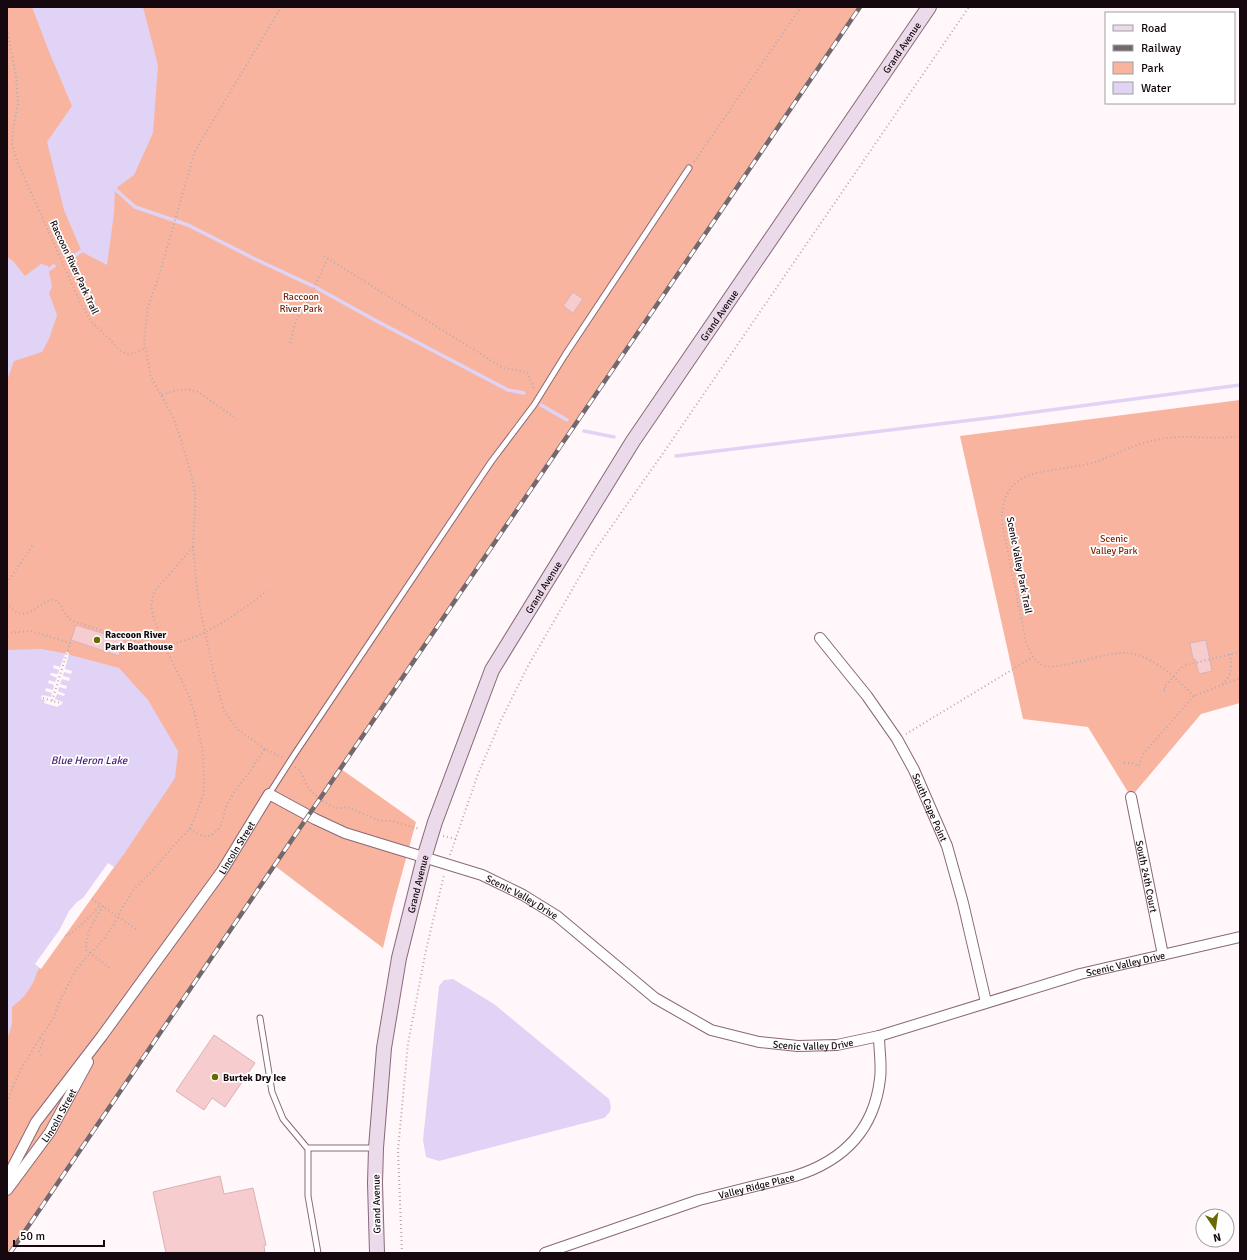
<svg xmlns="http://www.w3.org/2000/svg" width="1247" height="1260" font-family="Signika,sans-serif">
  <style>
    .green { fill: #f9b49f }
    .water { fill: #e1d3f5 }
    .pier { fill: #fff7fa }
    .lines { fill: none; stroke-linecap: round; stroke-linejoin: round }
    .stream { stroke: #e1d3f5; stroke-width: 3.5 }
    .building { fill: #f7cccf; stroke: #dab1b4 }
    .lane-casing { stroke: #8a6877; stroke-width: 7 }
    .street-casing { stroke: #8a6877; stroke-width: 12 }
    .secondary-casing { stroke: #8a6877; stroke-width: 16 }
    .path { stroke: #b4abaf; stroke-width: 2; stroke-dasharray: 1 3; stroke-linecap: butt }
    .lane { stroke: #fff; stroke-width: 5 }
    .street { stroke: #fff; stroke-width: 10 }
    .secondary { stroke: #eadaea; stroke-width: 14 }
    .rail-casing { stroke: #73686d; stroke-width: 4.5 }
    .rail { stroke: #fff; stroke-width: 3; stroke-dasharray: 9; stroke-linecap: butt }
    .poi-dot { fill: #6b6904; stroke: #fff; stroke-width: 1.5 }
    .labels { text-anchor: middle; stroke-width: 3.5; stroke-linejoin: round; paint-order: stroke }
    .street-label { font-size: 10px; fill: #15090f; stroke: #fff }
    .park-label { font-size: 10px; fill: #7b2709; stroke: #fff }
    .poi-label { font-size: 10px; font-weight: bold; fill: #15090f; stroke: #fff; text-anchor: start }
    .water-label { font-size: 11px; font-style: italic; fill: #4e1b7b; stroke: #fff }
  </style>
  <rect width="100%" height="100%" fill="#fff7fa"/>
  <path class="green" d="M7,7H860L341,769L416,822L393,906L383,948L275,866L10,1253H7Z
    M1240,400V703L1201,714L1131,797L1088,727L1023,719L960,436Z"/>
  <path class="water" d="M32,7H143L158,65L153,133L134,175L115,189L114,213L107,265L82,252L64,210L47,142L72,106L50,54Z
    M7,257L13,261L25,276L41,264L48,266L52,287L49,293L57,315L49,339L42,352L14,361L7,381Z
    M41,649L63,653L119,668L148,700L178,751L175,778L124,854L37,972C33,987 24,998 12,1007V1024L7,1040V650Z
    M453,979L494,1004L609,1099C612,1108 612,1111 604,1118L439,1161L426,1157L423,1140L439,986L444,980Z"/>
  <path class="pier" d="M66,652L69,653L65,669L72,671L71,674L64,672L63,676L70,678L69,681L62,679L60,684L67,686L66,689L59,687L58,691L65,694L64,696L57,694L55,699L63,702L61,705H59L58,707L44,703L45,700L41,699L42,695L51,697L52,693L45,691L46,688L53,690L54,685L48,683L49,680L55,682L57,678L50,675L51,673L58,674L59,670L53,668L54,665L60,667Z
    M108,863L114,867L41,969L35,964L60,929L69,911L77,902L83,898Z"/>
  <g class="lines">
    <path class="stream" d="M111,190L115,189L135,207L188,225L255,259L315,287L371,318L508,390L524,393
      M69,260L84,249
      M45,272L54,266
      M541,405L567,420
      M584,431L614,437
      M676,456L997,417L1240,385"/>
  </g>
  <path class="building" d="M573,292L583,299L573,313L563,306Z
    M76,625L124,640L119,656L71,640Z
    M1206,640L1212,671L1199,674L1195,659H1193L1190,643Z
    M214,1035L255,1063L225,1107L212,1098L204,1110L176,1091Z
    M220,1176L224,1194L253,1188L266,1245L264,1246L265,1253H166L153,1192Z"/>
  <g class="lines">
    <defs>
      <path id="lane" d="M269,794L294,755L491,462L534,405L565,355L689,168
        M260,1018L272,1092L283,1119L308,1149
        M318,1253L308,1196V1148H375"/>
      <g id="street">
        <path id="s1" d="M820,638L867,696L897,739L914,770L947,846L963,903L986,1002"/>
        <path id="s2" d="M1131,797L1163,955"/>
        <path id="s3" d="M7,1178L36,1122L102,1036L222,871L269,794L315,819L345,833L482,875L523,895L557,916L655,998L711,1030L759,1042L798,1046L837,1045L879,1036L1080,974L1240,937"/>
        <path id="s4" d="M7,1190L50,1132L88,1062"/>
        <path id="s5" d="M545,1253L699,1200L795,1176C843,1161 874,1130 880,1079C882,1065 879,1050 879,1036"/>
      </g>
      <g id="secondary">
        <path id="s6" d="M377,1253L375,1183L376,1148L384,1048L399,958L424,858L435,822L492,670L633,441L929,7"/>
      </g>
    </defs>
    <use href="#lane" class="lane-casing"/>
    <use href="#street" class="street-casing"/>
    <use href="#secondary" class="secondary-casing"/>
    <path class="path" d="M7,29L16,76L18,104L14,122L12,144L17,161L80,302L90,320L121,351C130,357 137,352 146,348
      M694,162L801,7
      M324,256L503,368L527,372L534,388
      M290,343L296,320L306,305L328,258
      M162,395C175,390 184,387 198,392L237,419
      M7,583L33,545
      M7,603C26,630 41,597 54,600C63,603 62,612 68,617C69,619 71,620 73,621L150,646C165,648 171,645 186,640C217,629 241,611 267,591
      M7,633L31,631L70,643L52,701L61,703
      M1222,684C1232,676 1232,666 1230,654
      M1164,691L1166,689L1164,687L1181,668L1186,665L1240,652
      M1194,696C1176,678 1155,657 1129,653C1116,651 1083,661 1069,664C1061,665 1052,668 1045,666C1034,662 1030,652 1026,642L1002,523C1000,463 1052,474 1092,463C1105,459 1117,453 1129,448C1141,443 1154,440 1167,438C1191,435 1216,440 1240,436
      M43,698L52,701
      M906,734L1033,657
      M265,749L237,729L224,711L213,670L198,598L193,547L195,509V493L192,478L181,439L173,417L151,377L144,341L148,307L158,279L195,151L281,7
      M1124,763H1132L1139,766L1143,754L1194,696L1240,678
      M295,767C303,772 302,777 307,785C310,793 326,804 334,807C338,809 342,808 347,807L380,821H392L420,829
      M190,829C197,834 205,839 213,834C222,829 223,816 226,807C232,793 242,782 251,770C255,763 260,756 265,749L284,758
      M443,836L456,839
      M450,855L478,774L501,720L528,666L595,550L666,449L969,7
      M92,899L137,930
      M103,906C95,919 85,934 86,950L110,968
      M66,935L67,936C80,927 91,916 101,904
      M40,1038L44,1041L39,1052L41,1055
      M7,1102L14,1084L21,1069L38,1041L53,1019L61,998L76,970L83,961L104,939L113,926L123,906L134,889L153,870L176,843L190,829L203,796L204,785L203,752L195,715L190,698L165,647L154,619L151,606L154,592L193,547
      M402,1253L398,1150L408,1043L426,950L444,875"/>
    <use href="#lane" class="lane"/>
    <use href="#street" class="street"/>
    <use href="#secondary" class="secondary"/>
    <defs>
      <path id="rail" d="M10,1253L860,7"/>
    </defs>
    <use href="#rail" class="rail-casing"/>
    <use href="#rail" class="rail"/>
  </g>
  <g class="poi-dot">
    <circle cx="97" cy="640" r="4"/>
    <circle cx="215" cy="1077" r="4"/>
  </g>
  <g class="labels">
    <g class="street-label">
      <text dy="4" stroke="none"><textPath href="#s6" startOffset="1345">Grand Avenue</textPath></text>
      <text transform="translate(75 267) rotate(65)" y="4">Raccoon River Park Trail</text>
      <text dy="4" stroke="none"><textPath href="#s6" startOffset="1021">Grand Avenue</textPath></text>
      <text transform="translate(1020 565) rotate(79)" y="4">Scenic Valley Park Trail</text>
      <text dy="4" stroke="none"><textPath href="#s6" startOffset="697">Grand Avenue</textPath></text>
      <text dy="4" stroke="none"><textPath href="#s1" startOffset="203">South Cape Point</textPath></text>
      <text dy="4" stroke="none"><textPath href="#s3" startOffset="403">Lincoln Street</textPath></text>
      <text dy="4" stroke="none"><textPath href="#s2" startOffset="81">South 24th Court</textPath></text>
      <text dy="4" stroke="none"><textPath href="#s6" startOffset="373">Grand Avenue</textPath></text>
      <text dy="4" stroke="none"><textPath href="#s3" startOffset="740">Scenic Valley Drive</textPath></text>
      <text dy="4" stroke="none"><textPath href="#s3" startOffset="1400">Scenic Valley Drive</textPath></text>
      <text dy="4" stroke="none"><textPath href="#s3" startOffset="1076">Scenic Valley Drive</textPath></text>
      <text dy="4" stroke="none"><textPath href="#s4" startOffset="91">Lincoln Street</textPath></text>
      <text dy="4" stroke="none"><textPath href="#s5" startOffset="222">Valley Ridge Place</textPath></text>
      <text transform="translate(376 1204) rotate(-91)" y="4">Grand Avenue</text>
    </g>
    <g class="park-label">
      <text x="301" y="300">Raccoon<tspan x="301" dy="12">River Park</tspan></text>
      <text x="1114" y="542">Scenic<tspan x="1114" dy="12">Valley Park</tspan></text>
    </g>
    <g class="poi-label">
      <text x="105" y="638">Raccoon River<tspan x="105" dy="12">Park Boathouse</tspan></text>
      <text x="223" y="1081">Burtek Dry Ice</text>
    </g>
    <g class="water-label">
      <text x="89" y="764">Blue Heron Lake</text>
    </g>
  </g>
  <rect width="1247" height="1260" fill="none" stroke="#15090f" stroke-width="16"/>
  <rect x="1105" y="12" width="130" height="92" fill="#ffffff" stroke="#a19d9f"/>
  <rect x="1113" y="25" width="20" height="6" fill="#eadaea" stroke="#a19d9f"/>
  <text x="1141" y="32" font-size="12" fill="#15090f">Road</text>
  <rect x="1113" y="45" width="20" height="6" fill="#73686d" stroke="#a19d9f"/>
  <text x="1141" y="52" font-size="12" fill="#15090f">Railway</text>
  <rect x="1113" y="62" width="20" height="12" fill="#f9b49f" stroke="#a19d9f"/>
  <text x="1141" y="72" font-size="12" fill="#15090f">Park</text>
  <rect x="1113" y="82" width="20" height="12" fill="#e1d3f5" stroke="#a19d9f"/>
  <text x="1141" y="92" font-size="12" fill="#15090f">Water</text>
  <g transform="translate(1215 1228) rotate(167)"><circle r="19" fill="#ffffff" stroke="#a19d9f"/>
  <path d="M0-3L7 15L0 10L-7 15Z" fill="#6b6904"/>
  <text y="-6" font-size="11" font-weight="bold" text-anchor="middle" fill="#15090f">N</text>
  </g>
  <path d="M14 1240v6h90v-6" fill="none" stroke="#15090f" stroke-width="2"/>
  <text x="20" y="1240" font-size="12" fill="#15090f" stroke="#ffffff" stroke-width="3" paint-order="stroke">50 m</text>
</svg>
